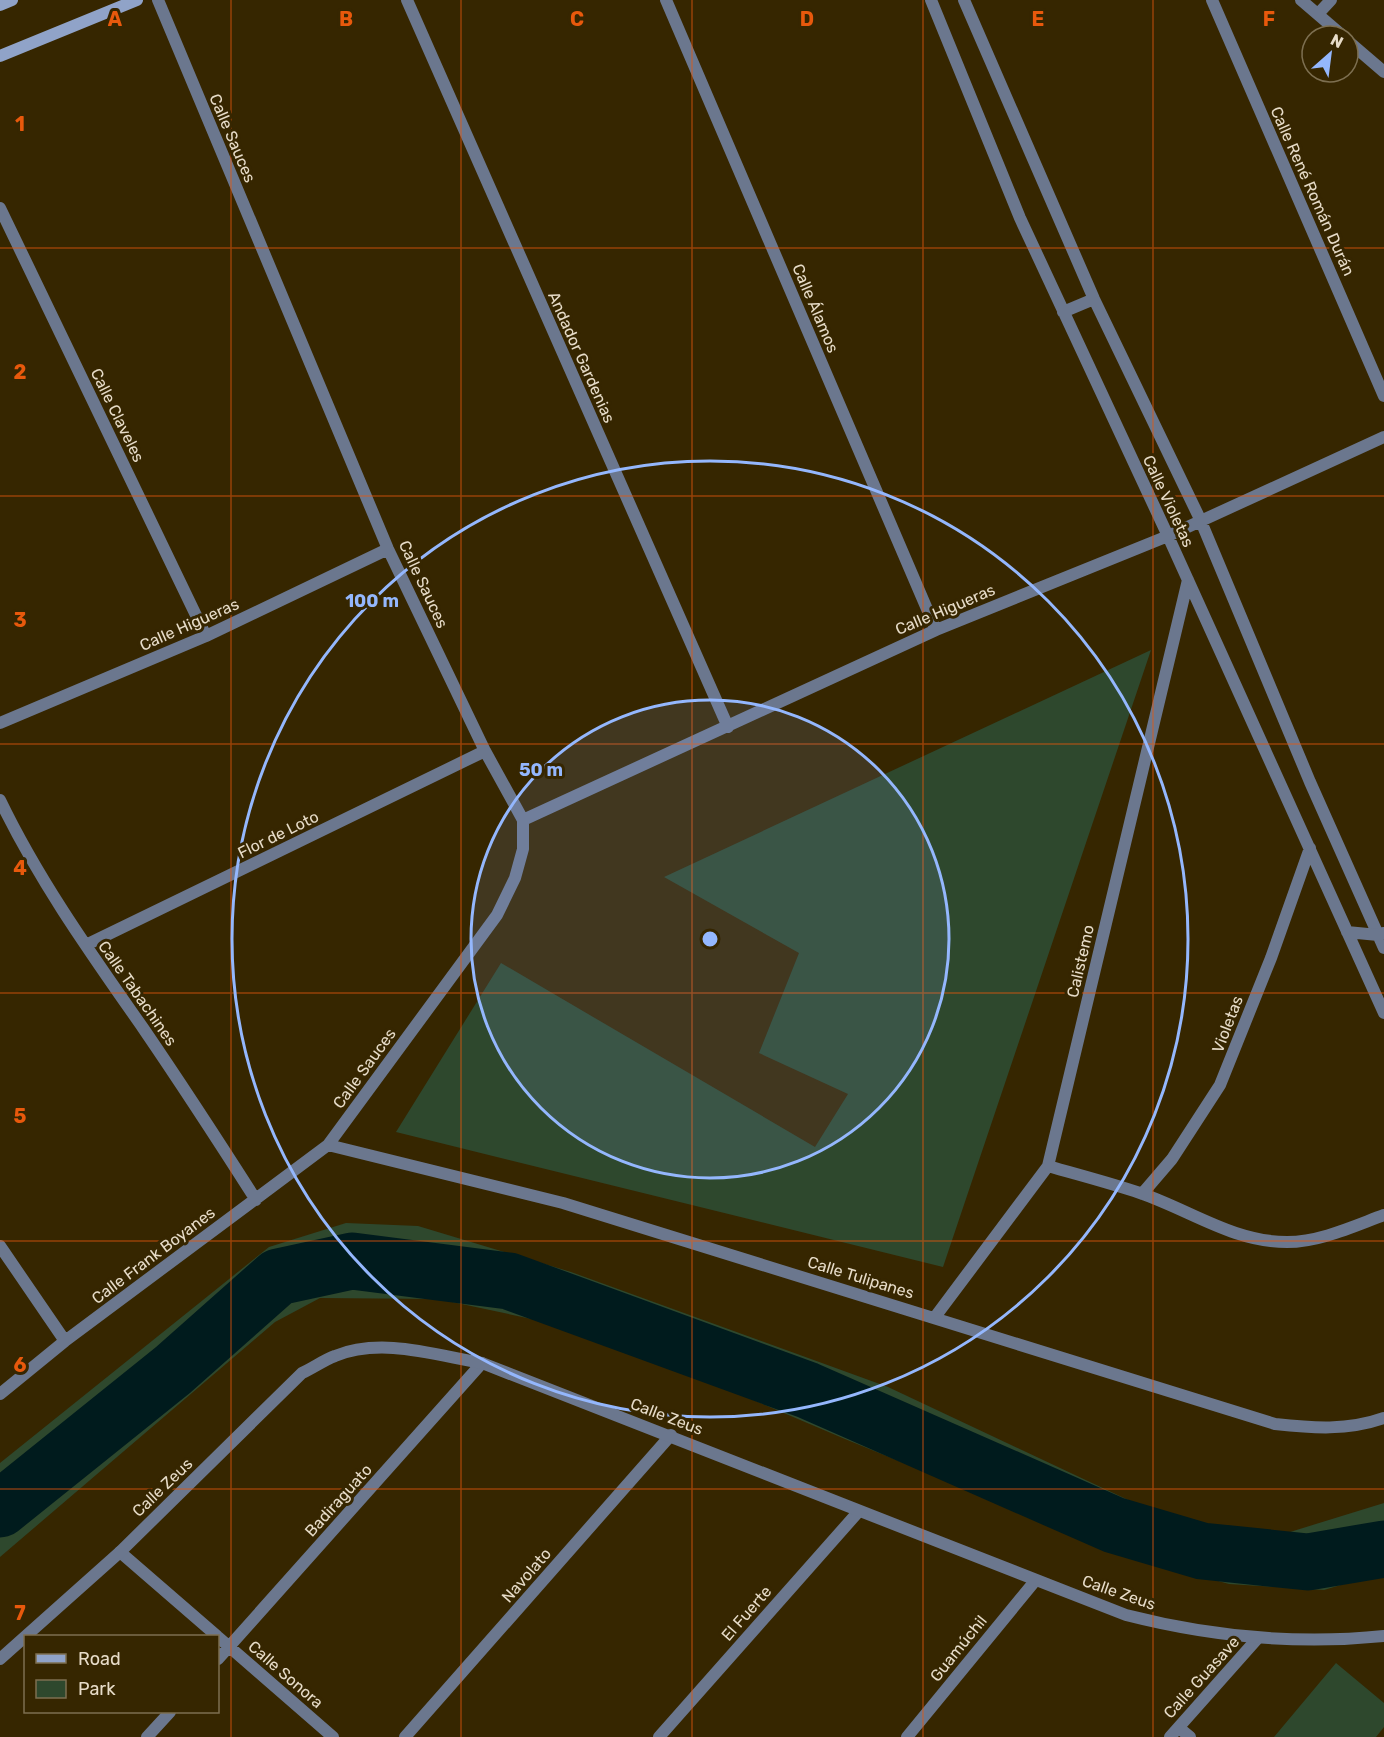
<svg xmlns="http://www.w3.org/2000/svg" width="1384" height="1737" font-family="Rubik,sans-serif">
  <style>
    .green { fill: #2e482d }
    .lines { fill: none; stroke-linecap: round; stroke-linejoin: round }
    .river { stroke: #001b1d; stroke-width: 57 }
    .minor { stroke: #6b778e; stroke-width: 12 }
    .tertiary { stroke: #6b778e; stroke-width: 12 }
    .secondary { stroke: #90a3c8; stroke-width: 12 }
    .grid { fill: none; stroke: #e8590c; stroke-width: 1.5; stroke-opacity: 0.55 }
    .ring { fill: none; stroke: #94b7fd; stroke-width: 3 }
    .labels { text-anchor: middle; stroke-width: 6; stroke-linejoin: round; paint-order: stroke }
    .street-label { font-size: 16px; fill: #e7dcc8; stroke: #362600 }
    .grid-label { font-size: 20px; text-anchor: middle; font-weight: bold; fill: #e8590c; stroke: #362600; stroke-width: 6; stroke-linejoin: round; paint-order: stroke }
    .centre { fill: #94b7fd; stroke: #362600; stroke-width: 3 }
    .ring-label { font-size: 18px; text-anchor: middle; font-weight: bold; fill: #94b7fd; stroke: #362600; stroke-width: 6; stroke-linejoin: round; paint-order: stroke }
  </style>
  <rect width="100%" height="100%" fill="#362600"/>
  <path class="green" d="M1151,650L943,1267L396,1132L501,963L815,1147L848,1094L759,1053L799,953L664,877Z
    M346,1223L418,1226L571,1272L888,1387L1175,1522L1264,1540L1384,1503V1572L1324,1590L1229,1584L1136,1558L845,1439L593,1332L438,1299L320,1298L275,1322L0,1557V1463L269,1247Z
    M1336,1663L1384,1703V1727L1376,1737H1274Z"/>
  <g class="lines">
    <path class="river" d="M0,1509L173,1370L278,1277L352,1261L509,1281L807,1390L1114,1525L1202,1551L1308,1562L1384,1549"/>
    <path class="minor" d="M407,0L728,727
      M666,0L936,630
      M931,0L1020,218L1168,536L1384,1013
      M964,0L1094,299L1200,519L1310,782L1384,948
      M1212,0L1384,396
      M1301,0L1343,36
      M1318,14L1331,0
      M1348,41L1384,72
      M0,208L206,636
      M1063,312L1094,299
      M0,723L206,636L388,549
      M0,800C39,881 92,955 143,1028C182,1085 219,1142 256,1200
      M523,820L936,630L1168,536L1384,437
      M1347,932L1378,935L1383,933
      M86,945L485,751
      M328,1145L563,1203L1275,1424C1312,1428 1348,1431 1384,1418
      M1048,1166C1079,1175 1110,1183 1140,1193C1190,1210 1233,1242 1287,1242C1320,1242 1354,1226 1384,1215
      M1142,1194L1172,1159L1220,1085L1271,958L1310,848
      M0,1246L65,1341
      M935,1317L1048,1166L1188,580
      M0,1394L65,1341L328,1145L497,915L515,878L523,849V820L485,751L388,549L158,0
      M120,1552L217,1636
      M218,1637L333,1737
      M218,1659L482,1363
      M1179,1728L1190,1737
      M147,1737L170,1712
      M405,1737L671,1435
      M659,1737L859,1511
      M907,1737L1035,1581
      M1170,1737L1257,1639"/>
    <path class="tertiary" d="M0,1659L120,1552L302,1373C313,1368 324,1360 335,1356C381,1337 435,1355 482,1363L1126,1615C1212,1637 1296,1645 1384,1636"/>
    <path class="secondary" d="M0,5L12,0
      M0,56L137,0"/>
  </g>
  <path class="grid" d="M231,0V1737M461,0V1737M692,0V1737M923,0V1737M1153,0V1737M0,248H1384M0,496H1384M0,744H1384M0,993H1384M0,1241H1384M0,1489H1384"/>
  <circle cx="710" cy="939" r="239" fill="#94b7fd" fill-opacity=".12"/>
  <g class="ring">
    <circle cx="710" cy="939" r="239"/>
    <circle cx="710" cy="939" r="478"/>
  </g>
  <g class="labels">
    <g class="street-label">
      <text transform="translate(233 138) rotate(67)" y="6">Calle Sauces</text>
      <text transform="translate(1313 191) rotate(66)" y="6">Calle René Román Durán</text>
      <text transform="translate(816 308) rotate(67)" y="6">Calle Álamos</text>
      <text transform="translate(582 357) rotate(66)" y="6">Andador Gardenias</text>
      <text transform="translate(118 415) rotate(64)" y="6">Calle Claveles</text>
      <text transform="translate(1169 501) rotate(65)" y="6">Calle Violetas</text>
      <text transform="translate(424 584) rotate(65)" y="6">Calle Sauces</text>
      <text transform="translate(945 609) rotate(-23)" y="6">Calle Higueras</text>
      <text transform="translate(189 624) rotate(-24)" y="6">Calle Higueras</text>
      <text transform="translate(278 834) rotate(-26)" y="6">Flor de Loto</text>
      <text transform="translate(1080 961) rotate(-77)" y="6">Calistemo</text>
      <text transform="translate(138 993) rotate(55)" y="6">Calle Tabachines</text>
      <text transform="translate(1227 1024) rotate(-69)" y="6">Violetas</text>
      <text transform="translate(364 1068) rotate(-54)" y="6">Calle Sauces</text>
      <text transform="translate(153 1255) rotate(-37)" y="6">Calle Frank Boyanes</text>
      <text transform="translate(861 1277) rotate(17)" y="6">Calle Tulipanes</text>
      <text transform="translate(667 1416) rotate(21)" y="6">Calle Zeus</text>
      <text transform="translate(162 1487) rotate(-44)" y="6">Calle Zeus</text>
      <text transform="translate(338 1500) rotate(-48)" y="6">Badiraguato</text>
      <text transform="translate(526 1575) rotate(-49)" y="6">Navolato</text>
      <text transform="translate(1119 1592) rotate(19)" y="6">Calle Zeus</text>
      <text transform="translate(746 1613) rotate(-49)" y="6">El Fuerte</text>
      <text transform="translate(958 1648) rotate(-51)" y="6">Guamúchil</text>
      <text transform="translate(286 1674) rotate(41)" y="6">Calle Sonora</text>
      <text transform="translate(1201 1677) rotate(-48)" y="6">Calle Guasave</text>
    </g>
  </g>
  <g class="grid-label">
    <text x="115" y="26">A</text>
    <text x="346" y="26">B</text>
    <text x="577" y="26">C</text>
    <text x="807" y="26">D</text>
    <text x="1038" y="26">E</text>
    <text x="1269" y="26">F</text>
    <text x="20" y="131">1</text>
    <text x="20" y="379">2</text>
    <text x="20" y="627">3</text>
    <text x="20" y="875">4</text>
    <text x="20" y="1123">5</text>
    <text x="20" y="1372">6</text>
    <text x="20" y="1620">7</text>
  </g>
  <circle cx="710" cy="939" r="9" class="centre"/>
  <g class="ring-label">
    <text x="372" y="607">100 m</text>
    <text x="541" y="776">50 m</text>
  </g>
  <rect x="24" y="1635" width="195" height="78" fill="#362600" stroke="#7d6f50" stroke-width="1.5"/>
  <rect x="36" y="1654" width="30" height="9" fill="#90a3c8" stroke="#7d6f50" stroke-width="1.5"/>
  <text x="78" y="1665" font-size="18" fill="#e7dcc8">Road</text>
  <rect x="36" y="1680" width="30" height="18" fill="#2e482d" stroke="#7d6f50" stroke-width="1.5"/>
  <text x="78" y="1695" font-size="18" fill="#e7dcc8">Park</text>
  <g transform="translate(1330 54) rotate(28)"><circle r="28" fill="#362600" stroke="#7d6f50" stroke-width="1.5"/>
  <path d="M0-4.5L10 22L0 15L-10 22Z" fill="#94b7fd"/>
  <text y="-9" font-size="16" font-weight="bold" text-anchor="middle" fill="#e7dcc8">N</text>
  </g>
</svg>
